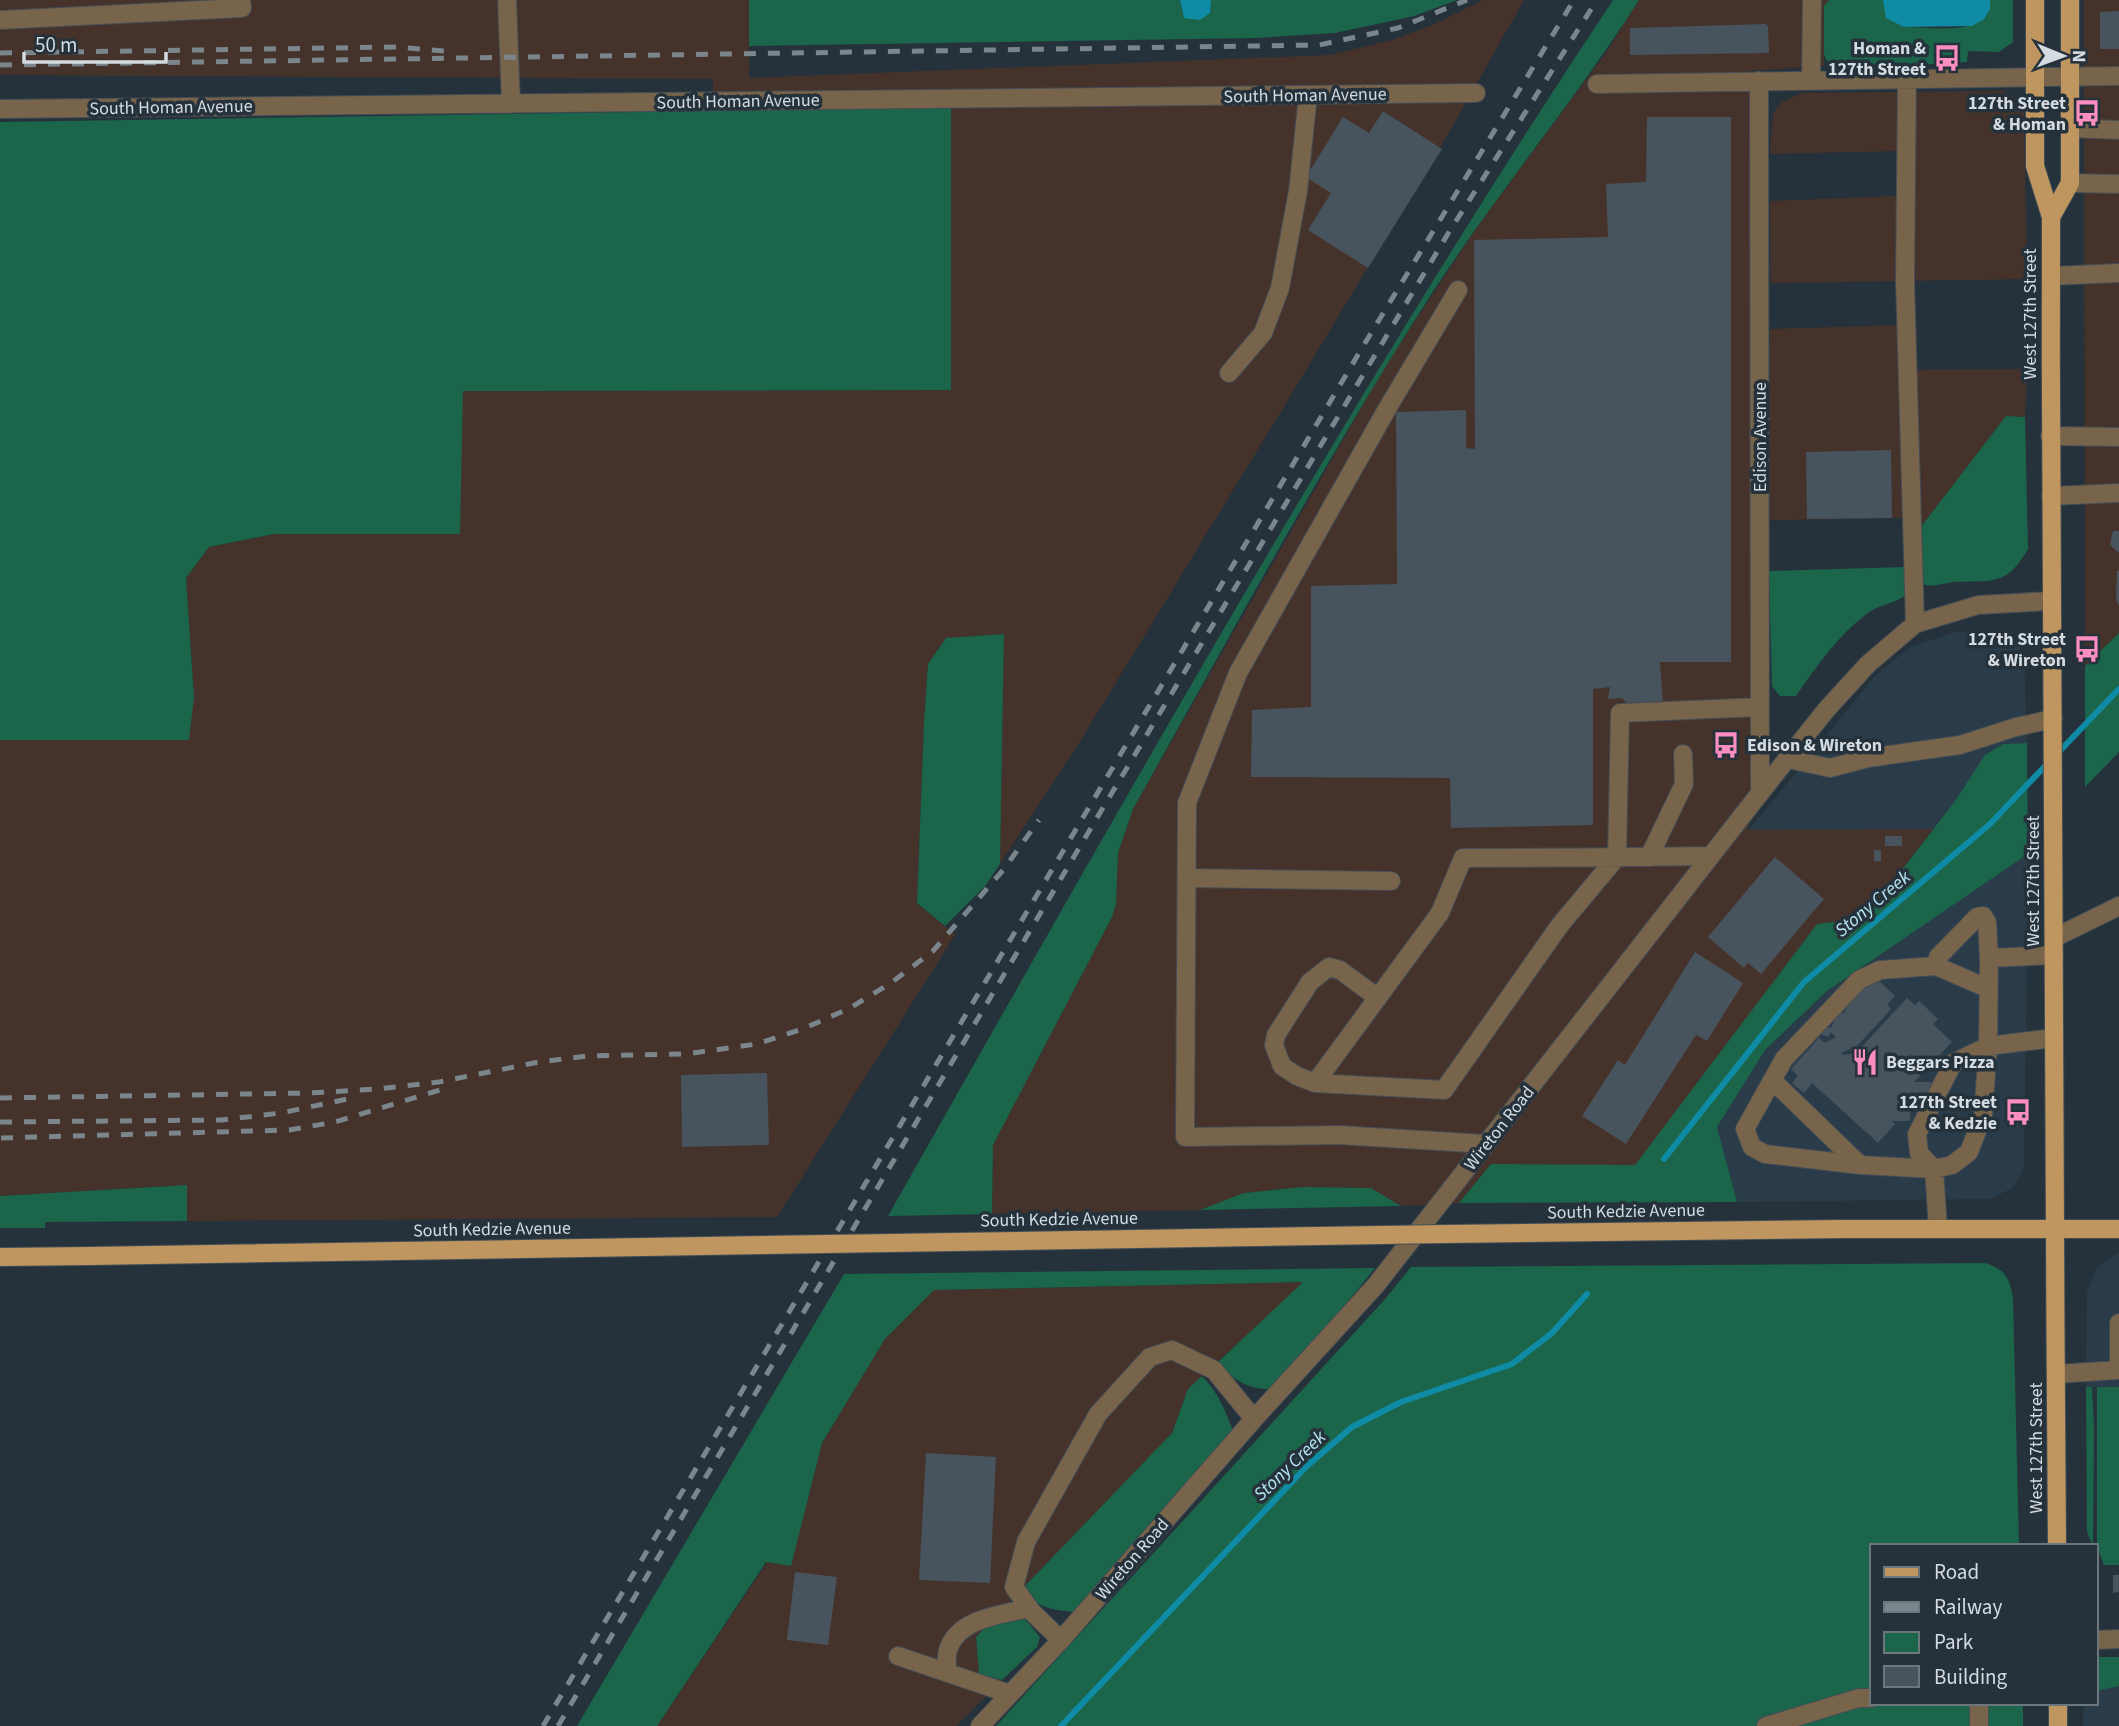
<svg xmlns="http://www.w3.org/2000/svg" width="2119" height="1726" font-family="'Source Sans 3',sans-serif">
  <style>
    .built { fill: #2a3c4a }
    .industrial { fill: #45332b }
    .green { fill: #1b654a }
    .water { fill: #108ba5 }
    .lines { fill: none; stroke-linecap: round; stroke-linejoin: round }
    .stream { stroke: #108ba5; stroke-width: 6 }
    .building { fill: #47535d }
    .minor-casing { stroke: #424d56; stroke-width: 20 }
    .major-casing { stroke: #424d56; stroke-width: 20 }
    .minor { stroke: #78644a; stroke-width: 18 }
    .major { stroke: #bf965f; stroke-width: 18 }
    .rail { stroke: #7b858c; stroke-width: 5; stroke-dasharray: 12 12; stroke-linecap: butt }
    .major-bridge-casing { stroke: #424d56; stroke-width: 20; stroke-linecap: butt }
    .major-bridge { stroke: #bf965f; stroke-width: 18 }
    .labels { text-anchor: middle; stroke-width: 7; stroke-linejoin: round; paint-order: stroke }
    .poi-label { font-size: 18px; font-weight: bold; fill: #d4dbe1; stroke: #26323b; text-anchor: end }
    .street-label { font-size: 18px; fill: #d4dbe1; stroke: #26323b }
    .water-label { font-size: 19px; font-style: italic; fill: #b6e6f5; stroke: #26323b }
  </style>
  <rect width="100%" height="100%" fill="#26323b"/>
  <path class="built" d="M1997,630L2014,638L2024,659L2027,743L2003,744L1933,829L1748,831L1875,676L1910,647L1957,632Z
    M2028,854L2024,1165L2020,1177L2012,1188L1990,1199L1737,1202L1717,1127L1765,1050L1827,991Z
    M2116,1254H2119V1387H2086L2087,1293L2096,1268Z
    M2119,1686V1726H2083L2084,1703H2096V1691Z"/>
  <path class="industrial" d="M0,0H749V78L1330,55L1392,40L1435,24L1483,0H1524L1440,148L1252,459L1084,735L1000,864L1004,634L946,638L928,664L924,722L917,903L955,935L777,1217L187,1221V1185L0,1196V740H188L194,697L186,578L209,547L274,534H460L462,391L951,390L950,107L712,112L713,79L0,75Z
    M1639,0H1829L1824,6V66L1749,71L1752,759L1748,830L1933,829L1865,918L1817,924L1635,1166L1491,1164L1459,1203L1401,1206L1371,1188L1303,1187L1244,1193L1200,1210L992,1214L993,1145L1112,917L1116,904L1118,853L1133,809L1381,373L1475,230L1605,54Z
    M2084,0H2119V633L2085,666Z
    M2004,91L2021,102L2024,110L2027,279L1771,283L1770,201L1897,196V151L1770,154L1773,113L1782,102L1802,93Z
    M1906,325L1908,370L2027,369L2025,417L2006,416L1920,528L1904,518L1770,520V329Z
    M1304,1282L1188,1389L1172,1433L1022,1589L1014,1588L1010,1602L976,1637L979,1674L1002,1680L956,1726H657L807,1503L822,1443L885,1339L934,1290Z"/>
  <path class="green" d="M749,0H1180L1184,18L1210,13L1211,0H1457L1414,16L1335,33L1256,38L749,46Z
    M1613,0H1639C1575,101 1497,193 1432,293C1325,460 1230,636 1133,809L1118,853L1116,904L1112,917L993,1145L992,1214L888,1216C1121,805 1352,393 1613,0Z
    M1829,0H1883L1904,27C1930,27 1991,38 1990,0H2013V42L1999,52L1968,51L1967,62L1846,69L1836,67L1826,60L1824,54V6Z
    M951,107V390L463,391L460,534H274L209,547L186,578L194,697L189,740H0V122Z
    M2006,416L2025,417L2028,549C2006,587 1993,580 1954,582C1943,583 1934,588 1922,584L1920,528Z
    M1905,567L1907,594C1896,604 1879,604 1868,613C1838,635 1817,666 1796,696H1780L1772,686L1769,571Z
    M2119,633V752L2085,787V666Z
    M1004,634L1000,864L985,886L945,926L917,903L924,722L928,664L946,638Z
    M2027,743L2028,854L1827,991L1765,1050L1717,1127L1737,1202L1459,1203L1491,1164L1635,1165L1817,924L1865,918L1955,801L1985,755L2003,744Z
    M187,1185V1221L45,1222V1228H0V1196Z
    M1303,1187L1371,1188L1401,1206L1200,1210L1244,1193Z
    M1985,1263C2006,1270 2009,1277 2013,1298L2019,1546H1872V1703H2023V1726H996L1386,1298L1411,1267Z
    M1375,1268L1277,1389C1250,1391 1235,1381 1217,1363L1303,1282L934,1290L885,1339L822,1443L791,1566L766,1562L657,1726H577L844,1274Z
    M1202,1376C1218,1392 1225,1410 1233,1431L1076,1612C1054,1611 1035,1607 1022,1589L1172,1433L1188,1389Z
    M2086,1387H2092L2094,1428L2093,1546L2087,1532Z
    M2097,1387H2119V1565H2104L2097,1547Z
    M1010,1602L1040,1637L1037,1647L1002,1680L979,1674L976,1637Z
    M2096,1657H2119V1686L2096,1691Z"/>
  <path class="water" d="M1180,0H1211L1210,13L1200,20L1184,18Z
    M1883,0H1990V9L1984,19L1972,26L1904,27L1886,18Z"/>
  <g class="lines">
    <path class="stream" d="M2055,756L2119,689
      M1664,1159L1804,982L1990,824L2047,764
      M1061,1726L1306,1467L1352,1427L1401,1402L1512,1364L1552,1333L1587,1294"/>
  </g>
  <path class="building" d="M2119,11V49H2100V12Z
    M1766,24L1768,27L1769,53L1630,55V28Z
    M1383,111L1442,149L1368,268L1308,230L1331,193L1306,177L1343,117L1369,133Z
    M1647,117H1731V662H1660L1663,704L1629,705L1622,698L1608,699L1610,687L1593,689V825L1451,828L1450,778L1251,777L1252,710L1311,707V586L1397,584L1396,412L1466,410V448L1475,449L1474,240L1608,237L1606,184L1646,182Z
    M1891,450L1892,518L1807,519L1806,452Z
    M2113,531H2119V553L2110,545Z
    M2117,571H2119V606L2116,600Z
    M1885,836H1902V846H1885Z
    M1874,850H1881V862L1874,861Z
    M1775,857L1824,899L1761,974L1748,963L1744,968L1708,937Z
    M1695,952L1743,983L1707,1041L1696,1035L1626,1144L1582,1116L1618,1060L1625,1065Z
    M1879,981L1895,996L1887,1005L1891,1009L1857,1046L1841,1053L1843,1055L1856,1053L1907,998L1915,1005L1919,1001L1938,1019L1933,1024L1952,1042L1914,1082H1932L1931,1104L1911,1103L1910,1121H1892L1895,1124L1878,1143L1812,1083L1804,1093L1792,1083L1798,1076L1791,1069L1819,1038L1825,1043L1836,1037L1831,1032L1828,1037L1821,1034L1825,1025L1831,1028L1839,1011L1844,1013L1854,993Z
    M767,1073L769,1145L682,1147L681,1075Z
    M926,1453L996,1457L990,1583L919,1580Z
    M795,1572L837,1577L828,1645L787,1640Z
    M2113,1575H2119V1592L2113,1593Z"/>
  <g class="lines">
    <defs>
      <path id="minor" d="M507,0L511,104
        M0,20L242,8L241,0
        M1907,79L1905,281L1915,624
        M1811,80L1812,0
        M1759,81L1760,793
        M1597,84L2119,76
        M0,109L1476,93
        M2070,128L2119,130
        M2070,183L2119,184
        M2051,276L2119,273
        M1458,290L1387,409L1238,673L1187,803L1185,1137L1339,1135L1486,1144
        M1229,373L1263,333L1280,288L1298,191L1308,95
        M2050,436L2119,437
        M2051,496L2119,493
        M1788,759L1830,768L1868,758L1960,745L2016,727L2053,719
        M1711,856C1628,857 1546,858 1463,858L1440,913L1315,1083L1444,1090L1560,925L1617,857L1620,713L1760,707
        M1649,857L1684,784L1683,754
        M1187,878L1391,881
        M2054,938L2119,906
        M1989,958L2054,955
        M1936,966L1938,957L1977,917L1983,916L1987,922L1989,958L1988,1046L1983,1116L1969,1152L1952,1165L1934,1169L1860,1165L1765,1154L1752,1147L1745,1129L1784,1059L1859,980L1880,970L1936,966L1987,988
        M1773,1081L1860,1165
        M1315,1083L1297,1076L1282,1066L1274,1045L1276,1035L1310,982L1329,967L1340,970L1378,998
        M1938,1229L1934,1169L1919,1153L1917,1134L1953,1063L1988,1046L2054,1038
        M2119,1370V1323
        M2056,1374L2119,1370
        M1061,1640L1032,1612L1014,1587L1026,1542L1098,1414L1150,1357L1172,1350L1214,1370L1254,1419
        M2096,1640L2119,1639
        M898,1656L1010,1694
        M947,1673C947,1666 946,1657 948,1650C958,1618 1001,1615 1029,1608
        M980,1726L1061,1640L1254,1419L1376,1285L1760,793L1826,710L1868,664L1915,624L1978,605L2050,601
        M1766,1726L1859,1698H1872
        M1979,1726V1703"/>
      <path id="major" d="M2035,0V166L2051,217C2050,660 2054,1103 2057,1546
        M2051,217L2070,183V0
        M1445,1234L1844,1229H2119
        M0,1257L90,1256
        M2058,1703V1726"/>
    </defs>
    <use href="#minor" class="minor-casing"/>
    <use href="#major" class="major-casing"/>
    <use href="#minor" class="minor"/>
    <use href="#major" class="major"/>
    <path class="rail" d="M0,53L396,47L444,51
      M0,65L1319,45L1398,28L1467,0
      M0,1098L309,1093L378,1089L439,1082L539,1062L588,1056L686,1054L757,1044L805,1028L850,1008L891,983L933,951L1004,869L1039,820
      M0,1122L221,1120L281,1113L352,1098
      M1,1138L289,1130L335,1122L446,1088
      M543,1726L1365,343L1574,0
      M558,1726L1104,806L1449,232L1597,0"/>
    <defs>
      <path id="major-bridge" d="M90,1256L1445,1234"/>
    </defs>
    <use href="#major-bridge" class="major-bridge-casing"/>
    <use href="#major-bridge" class="major-bridge"/>
  </g>
  <defs>
    <symbol id="bus-bare" viewBox="-9 -9 18 18"><path d="M-5-6H5V4H4V6H2V4H-2V6H-4V4H-5ZM-3.5-4V0h7V-4ZM-3.5 1.2v1.5H-2V1.2ZM2 1.2v1.5H3.5V1.2Z" fill="#fd8ec0" stroke="#26323b" stroke-width="2.5" paint-order="stroke"/></symbol>
    <symbol id="restaurant-bare" viewBox="-9 -9 18 18"><path d="M-5-6h1v4h1v-4h1v4h1v-4h1v5L-1.5 .5V6h-2V.5L-5-1ZM5-6V6H3V1.5H1.5Q1.5-4 5-6Z" fill="#fd8ec0" stroke="#26323b" stroke-width="2.5" paint-order="stroke"/></symbol>
  </defs>
  <g fill-rule="evenodd">
    <use href="#bus-bare" x="1928" y="39" width="38" height="38"/>
    <use href="#bus-bare" x="2068" y="94" width="38" height="38"/>
    <use href="#bus-bare" x="2068" y="630" width="38" height="38"/>
    <use href="#bus-bare" x="1707" y="726" width="38" height="38"/>
    <use href="#restaurant-bare" x="1846" y="1043" width="38" height="38"/>
    <use href="#bus-bare" x="1999" y="1093" width="38" height="38"/>
  </g>
  <g class="labels">
    <g class="poi-label">
      <text x="1926" y="54">Homan &amp;<tspan x="1926" dy="21">127th Street</tspan></text>
      <text x="2066" y="109">127th Street<tspan x="2066" dy="21">&amp; Homan</tspan></text>
      <text x="2066" y="645">127th Street<tspan x="2066" dy="21">&amp; Wireton</tspan></text>
      <text x="1747" y="751" text-anchor="start">Edison &amp; Wireton</text>
      <text x="1886" y="1068" text-anchor="start">Beggars Pizza</text>
      <text x="1997" y="1108">127th Street<tspan x="1997" dy="21">&amp; Kedzie</tspan></text>
    </g>
    <g class="street-label">
      <text transform="translate(1305 95) rotate(-1)" y="6">South Homan Avenue</text>
      <text transform="translate(738 101) rotate(-1)" y="6">South Homan Avenue</text>
      <text transform="translate(171 107) rotate(-1)" y="6">South Homan Avenue</text>
      <text transform="translate(2030 314) rotate(-90)" y="6">West 127th Street</text>
      <text transform="translate(1760 437) rotate(-90)" y="6">Edison Avenue</text>
      <text transform="translate(2033 881) rotate(-90)" y="6">West 127th Street</text>
      <text transform="translate(1499 1128) rotate(-52)" y="6">Wireton Road</text>
      <text transform="translate(1626 1211) rotate(-1)" y="6">South Kedzie Avenue</text>
      <text transform="translate(1059 1219) rotate(-1)" y="6">South Kedzie Avenue</text>
      <text transform="translate(492 1229) rotate(-1)" y="6">South Kedzie Avenue</text>
      <text transform="translate(2036 1448) rotate(-90)" y="6">West 127th Street</text>
      <text transform="translate(1132 1559) rotate(-49)" y="6">Wireton Road</text>
    </g>
    <g class="water-label">
      <text transform="translate(1872 903) rotate(-40)" y="7">Stony Creek</text>
      <text transform="translate(1289 1465) rotate(-44)" y="7">Stony Creek</text>
    </g>
  </g>
  <rect x="1870" y="1544" width="228" height="161" fill="#26323b" stroke="#6c767d" stroke-width="2"/>
  <rect x="1884" y="1567" width="35" height="10" fill="#bf965f" stroke="#6c767d" stroke-width="2"/>
  <text x="1934" y="1579" font-size="21" fill="#d4dbe1">Road</text>
  <rect x="1884" y="1602" width="35" height="10" fill="#7b858c" stroke="#6c767d" stroke-width="2"/>
  <text x="1934" y="1614" font-size="21" fill="#d4dbe1">Railway</text>
  <rect x="1884" y="1632" width="35" height="21" fill="#1b654a" stroke="#6c767d" stroke-width="2"/>
  <text x="1934" y="1649" font-size="21" fill="#d4dbe1">Park</text>
  <rect x="1884" y="1666" width="35" height="21" fill="#47535d" stroke="#6c767d" stroke-width="2"/>
  <text x="1934" y="1684" font-size="21" fill="#d4dbe1">Building</text>
  <g transform="translate(2063 56) rotate(91)" stroke="#26323b" stroke-width="5" paint-order="stroke">
  <path d="M0-5L12 26L0 18L-12 26Z" fill="#d4dbe1"/>
  <text y="-10" font-size="19" font-weight="bold" text-anchor="middle" fill="#d4dbe1">N</text>
  </g>
  <path d="M24 52v10h142v-10" fill="none" stroke="#d4dbe1" stroke-width="3.5"/>
  <text x="35" y="52" font-size="21" fill="#d4dbe1" stroke="#26323b" stroke-width="5" paint-order="stroke">50 m</text>
</svg>
